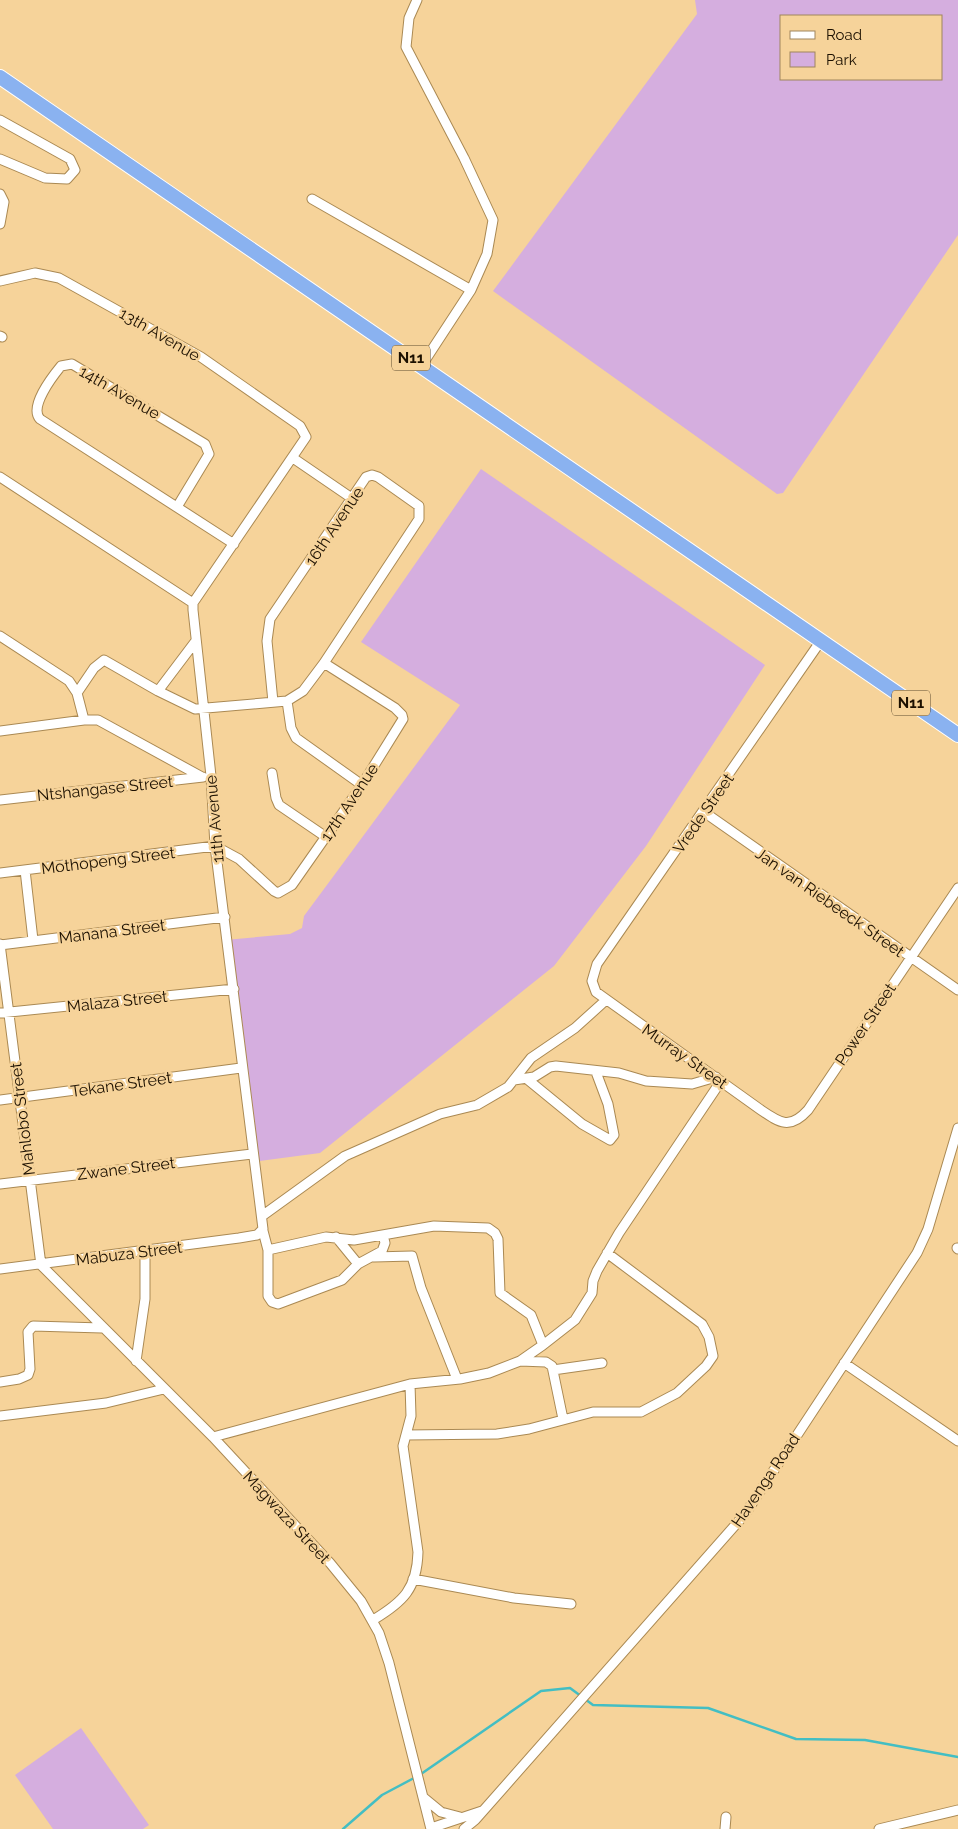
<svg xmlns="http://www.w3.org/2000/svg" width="958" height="1829" font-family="Raleway,sans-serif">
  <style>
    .green { fill: #d5aedf; fill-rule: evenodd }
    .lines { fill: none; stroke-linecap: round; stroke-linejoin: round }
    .stream { stroke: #43bec3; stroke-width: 2.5 }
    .minor-casing { stroke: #aa8953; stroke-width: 11 }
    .highway-casing { stroke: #fff; stroke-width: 16 }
    .minor { stroke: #fff; stroke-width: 9 }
    .highway { stroke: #8ab2f0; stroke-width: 14 }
    .labels { text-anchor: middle; stroke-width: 5; stroke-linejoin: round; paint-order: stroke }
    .shield { fill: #f6d39a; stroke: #5d4a2e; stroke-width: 1 }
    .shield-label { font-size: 15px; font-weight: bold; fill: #1c1000 }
    .street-label { font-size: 16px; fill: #1c1000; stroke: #f6d39a }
  </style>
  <rect width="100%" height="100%" fill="#f6d39a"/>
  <path class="green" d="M695,0H958V235L783,493L777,494L493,291L697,14ZM782,16H942V79H782Z
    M481,469L765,665L646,846L554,966L320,1153L253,1162L225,940L290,934L302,928L304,916L460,705L361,642Z
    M81,1728L149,1825L143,1829H53L15,1775Z"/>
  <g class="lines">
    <path class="stream" d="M421,1774L541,1691L570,1688L593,1705L708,1708L796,1739L865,1740L958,1757
      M343,1829L382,1795L416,1777"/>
    <defs>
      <path id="minor" d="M417,0L409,18L406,47L464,158L493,220L487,254L471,290L422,365
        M0,120L70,159L75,170L67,179L45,178L0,159
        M0,194L4,202L0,224
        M312,199L471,290
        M0,281L35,273L59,278L201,357L300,426L306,437L193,603V610L211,776L215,846L263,1229L257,1235L239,1238L0,1269
        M0,336L2,337
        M293,458L353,499
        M0,477L193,603
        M177,507L209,454L205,444L72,364L61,366C52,377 29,407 40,419L234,544
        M0,636L69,681L77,693L84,720
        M820,642L597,964L592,981L596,992L761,1110C780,1123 790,1130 808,1110L958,888
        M158,691L195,642
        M77,693L94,668L104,660L158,691L195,709L287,701L303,691L324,663L419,519V506L378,477L372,475L366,477L270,619L267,641L273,702
        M287,701L291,728L296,738L362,785
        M0,731L84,720H98L202,777
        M272,773L276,798L279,805L326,837
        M0,800L203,777
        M704,812L958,990
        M25,870L33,940
        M0,873L215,846L239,859L274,891L278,893L292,885L362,785L403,719L402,715L395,708L324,663
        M0,944L41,1265
        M0,945L225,917
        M0,1013L234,989
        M527,1079L582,1124L610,1140L614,1135L608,1104L596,1072
        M514,1080L534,1077L550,1067L556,1066L619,1073L646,1081L692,1084L716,1077
        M0,1100L241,1068
        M0,1184L252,1154
        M262,1216L345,1156L440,1114L477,1105L508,1087L531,1058L575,1028L606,1000
        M263,1231L268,1250V1296L272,1302L278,1304L342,1280L358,1264L382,1251L385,1243L383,1235
        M336,1237L358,1264
        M957,1248L958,1249
        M268,1250L326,1237L354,1240L434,1226L488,1228L495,1233L498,1239L500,1293L531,1315L543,1345
        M374,1257L412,1256L421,1288L457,1379
        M41,1265L213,1437L330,1563L361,1601L379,1633L389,1663L431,1829
        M136,1361L145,1299V1251
        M520,1361L546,1362L552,1366L563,1419
        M844,1363L958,1441
        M553,1370L602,1363
        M0,1382L19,1379L28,1375L30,1369L28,1332L33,1326L102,1328
        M0,1416L106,1403L164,1389
        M406,1435L497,1434L529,1429L593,1412H641L677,1393L706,1366L713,1356L709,1337L702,1324L607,1253
        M213,1437L410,1384L460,1379L489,1373L520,1361L543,1345L575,1320L592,1293L593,1281L597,1271L619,1233L721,1081
        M413,1579L514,1598L571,1604
        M373,1620C403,1602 417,1589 418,1552L403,1446L411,1416L410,1384
        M424,1798L441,1812L460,1817
        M431,1828L482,1811
        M464,1829L475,1820L745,1514L917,1253L928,1229L958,1128
        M725,1829L726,1817
        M879,1829L958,1810"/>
      <path id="highway" d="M0,77L958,735"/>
    </defs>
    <use href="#minor" class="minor-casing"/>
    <use href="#highway" class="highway-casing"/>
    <use href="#minor" class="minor"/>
    <use href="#highway" class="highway"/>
  </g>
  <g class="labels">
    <g class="shield">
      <rect x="392" y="345.5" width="38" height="25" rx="4"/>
      <rect x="892" y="690.5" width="38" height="25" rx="4"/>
    </g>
    <g class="shield-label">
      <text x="411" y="363">N11</text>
      <text x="911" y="708">N11</text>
    </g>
    <g class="street-label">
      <text transform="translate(160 334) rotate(30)" y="6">13th Avenue</text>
      <text transform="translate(120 392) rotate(30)" y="6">14th Avenue</text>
      <text transform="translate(334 526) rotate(-56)" y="6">16th Avenue</text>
      <text transform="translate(105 788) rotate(-6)" y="6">Ntshangase Street</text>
      <text transform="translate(349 802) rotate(-56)" y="6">17th Avenue</text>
      <text transform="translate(703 813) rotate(-55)" y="6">Vrede Street</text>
      <text transform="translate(214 819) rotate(-95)" y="6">11th Avenue</text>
      <text transform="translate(108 860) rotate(-7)" y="6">Mothopeng Street</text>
      <text transform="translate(830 902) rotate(35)" y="6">Jan van Riebeeck Street</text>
      <text transform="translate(112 931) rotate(-7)" y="6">Manana Street</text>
      <text transform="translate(117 1001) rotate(-6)" y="6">Malaza Street</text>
      <text transform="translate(865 1024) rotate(-56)" y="6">Power Street</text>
      <text transform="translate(685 1056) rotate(35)" y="6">Murray Street</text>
      <text transform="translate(121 1084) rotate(-8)" y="6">Tekane Street</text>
      <text transform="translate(22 1119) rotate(-97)" y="6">Mahlobo Street</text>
      <text transform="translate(126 1168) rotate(-7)" y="6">Zwane Street</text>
      <text transform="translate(129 1253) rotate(-7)" y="6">Mabuza Street</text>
      <text transform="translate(765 1480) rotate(-56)" y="6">Havenga Road</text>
      <text transform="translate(287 1517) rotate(47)" y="6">Magwaza Street</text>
    </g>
  </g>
  <rect x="780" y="15" width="162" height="65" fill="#f6d39a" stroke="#9f855c"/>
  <rect x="790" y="31" width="25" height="8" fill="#ffffff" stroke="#9f855c"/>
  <text x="826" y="40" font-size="15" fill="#1c1000">Road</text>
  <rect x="790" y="52" width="25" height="15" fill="#d5aedf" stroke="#9f855c"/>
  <text x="826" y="65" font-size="15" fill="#1c1000">Park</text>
</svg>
